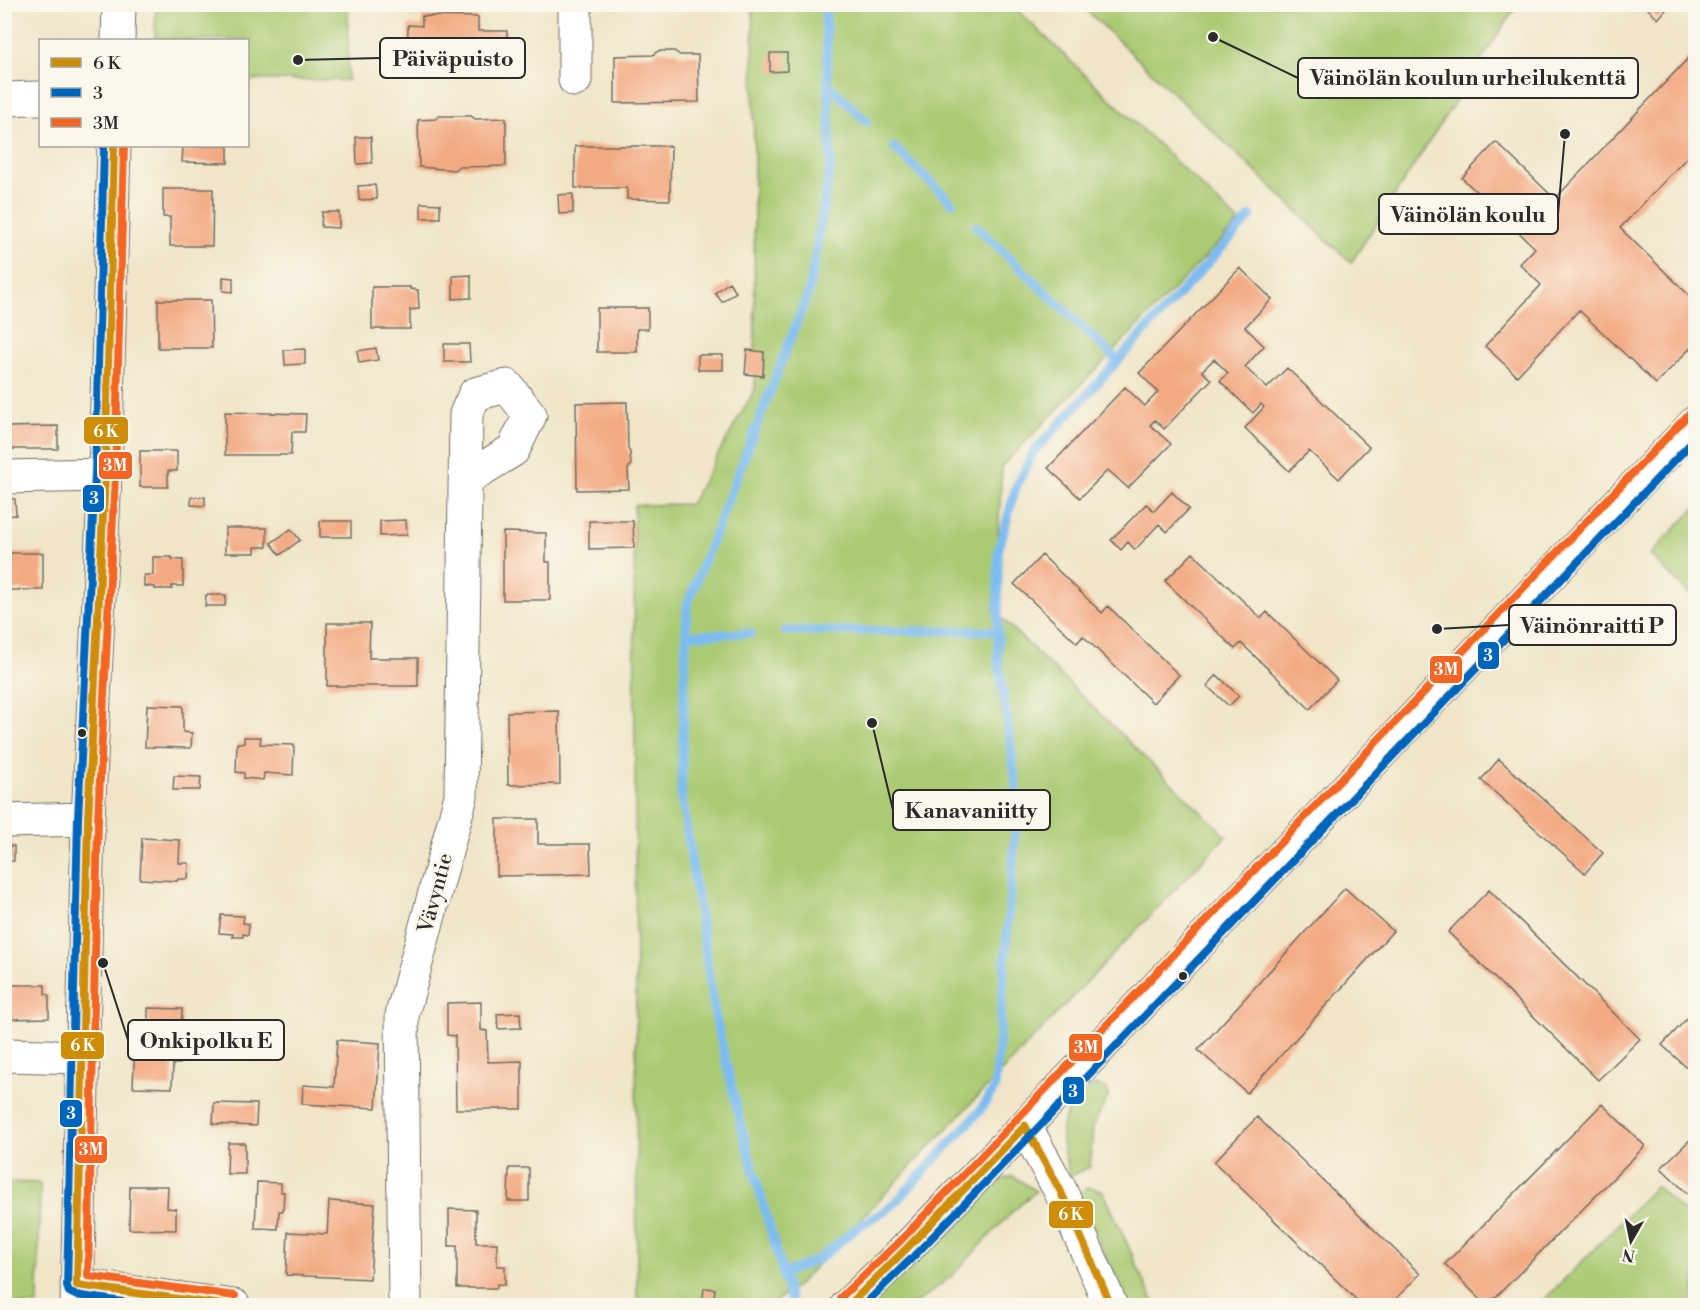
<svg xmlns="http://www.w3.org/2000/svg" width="1700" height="1310" font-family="'Libre Bodoni',serif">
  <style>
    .green { fill: #aaca73; stroke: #6a7a4f; stroke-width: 1.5 }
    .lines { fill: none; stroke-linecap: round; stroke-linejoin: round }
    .stream { stroke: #7bbcf0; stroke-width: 9 }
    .building { fill: #f3aa83 }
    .street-casing { stroke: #706c62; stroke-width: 35 }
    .street { stroke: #fff; stroke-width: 33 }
    .bus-1-casing { stroke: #fbf7ec; stroke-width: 12 }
    .bus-2-casing { stroke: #fbf7ec; stroke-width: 12 }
    .bus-3-casing { stroke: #fbf7ec; stroke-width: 12 }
    .bus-1 { stroke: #ce8d09; stroke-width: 8 }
    .bus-2 { stroke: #0065bd; stroke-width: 8 }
    .bus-3 { stroke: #f26522; stroke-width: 8 }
    .bus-dot { fill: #2b2b2b; stroke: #fbf7ec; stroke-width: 2 }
    .labels { text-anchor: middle; stroke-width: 6; stroke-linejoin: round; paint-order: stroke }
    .street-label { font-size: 21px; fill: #2b2b2b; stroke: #fbf7ec }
    .leader { fill: none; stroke: #2b2b2b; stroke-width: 2 }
    .callout-dot { fill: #2b2b2b; stroke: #fbf7ec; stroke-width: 2 }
    .callout { fill: #fbf7ec; stroke: #2b2b2b; stroke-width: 2 }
    .callout-label { font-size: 22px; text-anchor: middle; font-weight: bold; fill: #2b2b2b }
    .line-badge { stroke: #fbf7ec; stroke-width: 2 }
    .badge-label { font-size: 16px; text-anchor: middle; font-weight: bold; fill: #fff }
  </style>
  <rect width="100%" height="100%" fill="#fbf7ec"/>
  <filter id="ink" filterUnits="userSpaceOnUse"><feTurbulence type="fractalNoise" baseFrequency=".0167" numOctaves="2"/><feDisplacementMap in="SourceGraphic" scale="12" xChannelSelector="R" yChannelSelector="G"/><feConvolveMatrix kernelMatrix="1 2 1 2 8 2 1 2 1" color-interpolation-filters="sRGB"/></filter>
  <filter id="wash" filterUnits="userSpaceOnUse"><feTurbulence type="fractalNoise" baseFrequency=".008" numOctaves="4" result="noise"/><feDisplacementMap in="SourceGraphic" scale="24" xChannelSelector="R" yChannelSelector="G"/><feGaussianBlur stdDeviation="1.35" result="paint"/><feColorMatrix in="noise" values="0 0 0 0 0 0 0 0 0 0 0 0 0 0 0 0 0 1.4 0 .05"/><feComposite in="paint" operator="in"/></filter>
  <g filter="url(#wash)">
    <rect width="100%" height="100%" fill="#f0e5c8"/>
    <path class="green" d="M156,5H348V80H248V40H155Z
      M753,5H1012L1239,222L1002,466L994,611L1226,836L797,1286L770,1305H637L634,505L690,504L755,389Z
      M1081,5H1517L1351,263Z
      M1695,508V599L1650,555Z
      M1094,1085L1106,1088L1109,1095L1093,1126L1090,1167L1070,1176C1057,1130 1055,1117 1094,1085Z
      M1013,1176L1036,1191L1012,1212L952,1276L914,1305L868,1306L987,1184Z
      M5,1182L40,1183L38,1305H5Z
      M1656,1186L1695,1223V1305H1539Z
      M1088,1187L1103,1191L1155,1305H1127L1078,1194Z"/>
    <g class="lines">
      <path class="stream" d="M828,84L867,122
        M894,147L952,203
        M976,226L1118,361
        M785,631H998
        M686,635L751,633
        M783,1274L819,1259L855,1229L892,1206L979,1112L995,1088L1018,797L998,658V552L1016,487L1034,452L1251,216
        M792,1306L741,1126L715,1015L681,793L687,605L809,291L831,162L825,4"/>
    </g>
    <g id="blocks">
      <path class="building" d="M1643,4H1671L1658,19Z
        M422,16L478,17V31H507L506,74H473L472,69L435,70V74L407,75L408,25L422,26Z
        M1696,50V148L1620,228L1696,302V342L1656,384L1579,310L1517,376L1485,346L1541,285L1520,264L1535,248L1462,178L1496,142L1555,199Z
        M658,51H674L680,55H698L699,102L615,103V56L653,55Z
        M770,53H787V71L770,72Z
        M439,116H471L475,119L506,118V166L458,167L455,170L419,167L418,120L436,119Z
        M356,137H371L372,163L357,164Z
        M183,146H228V163L182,162Z
        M575,146H671L670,200L627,199V188H575Z
        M375,185L377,199L359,200L358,186Z
        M163,189H213L212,246H170V217H163Z
        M573,194V213L559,214L558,195Z
        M421,203L440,204V218H421Z
        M322,212H339V228L321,227Z
        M4,263H8V311H4Z
        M1240,268L1272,299L1245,327L1264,346L1245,367L1267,388L1287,368L1369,447L1339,479L1309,451L1289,471L1245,428L1264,407L1261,404L1253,413L1220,381L1228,373L1214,359L1202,371L1211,380L1164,429L1155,420L1150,425L1171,444L1128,488L1108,470L1080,498L1048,468L1125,387L1145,406L1158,392L1139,373Z
        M471,275V298L453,299V276Z
        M223,277L233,278V292L223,291Z
        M729,282L736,292L722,302L715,293Z
        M372,287H410V289L418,290L419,309L410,310V329H372Z
        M158,300H211L212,348H158Z
        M597,308H648V329H637V352H597Z
        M444,344H469L470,362H444Z
        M376,348L378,360L359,363L357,351Z
        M305,349V364L285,365L284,350Z
        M747,350L764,352L763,376L745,374Z
        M698,355H723V370H698Z
        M627,402L628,449L630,452L631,465L628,469L629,489L577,490L576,403Z
        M225,412L306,414L305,432H292L291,455H225Z
        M58,426V449H4V427Z
        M140,451H177V471H168V487H140Z
        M1172,492L1189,509L1167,532L1159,524L1135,550L1128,542L1121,550L1111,540L1146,504L1154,511Z
        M191,497H205V506L191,505Z
        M4,499H15L16,515L4,516Z
        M406,520L407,535L380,536V521Z
        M320,521H351V537H320Z
        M589,521H633L634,548L589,549Z
        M225,528H267V547H255V553H225Z
        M291,529L300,540L280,555L271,543Z
        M503,532L546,533V562H550V600H503Z
        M4,553H43V590H4Z
        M1193,553L1261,618L1267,612L1337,680L1310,709L1241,643L1235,649L1165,581Z
        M1042,555L1102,613L1108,606L1179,675L1153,703L1083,636L1077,643L1014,584Z
        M153,557H172V559L183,560V586H172V589H155V587L144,586V575H153Z
        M206,595H226L225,606H205Z
        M327,623H370L369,658H418V686H327Z
        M1217,675L1239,696L1229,706L1207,686Z
        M147,705L183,706V732L192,733L191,748L145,747Z
        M559,711L560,784L508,785L507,712Z
        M244,737H261L260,744L294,745L293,775L264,773L263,780L244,778V773L236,772L237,743H244Z
        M1499,759L1603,853L1585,873L1481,780Z
        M174,776L201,777L200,790H173Z
        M497,819H538V844H590L591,874L497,876Z
        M142,838L180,840L179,863H189L188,879H178L177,881L140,879Z
        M4,846H14V861H4Z
        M1345,888L1393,931L1247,1093L1198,1050Z
        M1489,890L1640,1039L1598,1080L1448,932Z
        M221,915L244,916L243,923L249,924L248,935L243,934V937H232L233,934L219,933Z
        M12,985H45V994L49,995V1018L10,1019V995L12,994Z
        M481,1002V1030L487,1031L488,1062L522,1061V1109H456L455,1036L447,1035V1003Z
        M148,1008L182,1009L180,1064H173L172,1088L133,1087L135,1037H148Z
        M1696,1009V1076L1662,1045Z
        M520,1013L521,1028L498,1029L497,1014Z
        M337,1040L380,1043L376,1108L302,1104L303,1085L334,1087Z
        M214,1103L257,1104L256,1126L213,1124Z
        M1602,1104L1645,1146L1487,1306L1445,1264Z
        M1257,1117L1420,1274L1389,1306H1363L1214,1162Z
        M1696,1134V1202L1661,1168Z
        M228,1143H245V1174H227Z
        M509,1168H529V1201H508Z
        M257,1182L281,1183V1192H284L283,1211H279L278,1229L255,1228Z
        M130,1186H168L167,1208L176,1209V1230L129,1229Z
        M329,1201L375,1204L370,1279L286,1275L288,1232L327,1234Z
        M449,1209L476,1210V1243H497V1266H505V1285L497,1284V1288H457V1246H449Z
        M704,1288L715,1289L713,1306H702Z"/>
    </g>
  </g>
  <g filter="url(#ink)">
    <use href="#blocks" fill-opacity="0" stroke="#706c62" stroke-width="1.5"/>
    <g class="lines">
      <defs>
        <path id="street" d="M118,40L119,4
          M575,80V4
          M4,99L40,98
          M4,477L105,475
          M4,821L88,819
          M4,1055L82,1057
          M1025,1126L1060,1190L1111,1306
          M77,1285L234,1306
          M77,1306L88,819L105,475L114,146
          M405,1306L402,1015L461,796L466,414L475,394L507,386L530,415L513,450L466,479
          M847,1306L907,1248L1025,1126L1696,422"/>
      </defs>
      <use href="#street" class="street-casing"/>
      <use href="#street" class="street"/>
      <defs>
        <path id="bus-1" d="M1025,1126L1060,1190L1111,1306
          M77,1285L88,819L105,475L114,146
          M77,1285L230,1306
          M848,1306L907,1248L1025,1126"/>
        <path id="bus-2" d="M104,146L95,475L78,819L67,1286L69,1292L75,1295L151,1306
          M863,1306L915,1255L1033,1133L1696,438"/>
        <path id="bus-3" d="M124,146L115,476L98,819L88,1276L235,1296
          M840,1298L900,1241L1017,1119L1688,415"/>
      </defs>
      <use href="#bus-1" class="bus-1-casing"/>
      <use href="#bus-2" class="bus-2-casing"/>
      <use href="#bus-3" class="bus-3-casing"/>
      <use href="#bus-1" class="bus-1"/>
      <use href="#bus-2" class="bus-2"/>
      <use href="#bus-3" class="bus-3"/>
    </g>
  </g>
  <g class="bus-dot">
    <circle cx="82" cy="733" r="5"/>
    <circle cx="1183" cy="976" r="5"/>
  </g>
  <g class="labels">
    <g class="street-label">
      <text transform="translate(435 893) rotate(-75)" y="7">Vävyntie</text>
    </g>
  </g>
  <path class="leader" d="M298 60L380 58M1213 37L1298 78M1565 134L1558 214M1437 629L1509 625M872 723L893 810M103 963L128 1040"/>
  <g class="callout-dot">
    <circle cx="298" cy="60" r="6"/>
    <circle cx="1213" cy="37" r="6"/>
    <circle cx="1565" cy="134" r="6"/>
    <circle cx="1437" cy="629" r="6"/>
    <circle cx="872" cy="723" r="6"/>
    <circle cx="103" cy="963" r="6"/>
  </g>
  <g class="callout">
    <rect x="380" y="38" width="145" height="40" rx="6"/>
    <rect x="1298" y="58" width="340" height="40" rx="6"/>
    <rect x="1379" y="194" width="179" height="40" rx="6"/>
    <rect x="1509" y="605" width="167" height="40" rx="6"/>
    <rect x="893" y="790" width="157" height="40" rx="6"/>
    <rect x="128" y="1020" width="156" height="40" rx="6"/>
  </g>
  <g class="callout-label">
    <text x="453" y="66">Päiväpuisto</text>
    <text x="1468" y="85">Väinölän koulun urheilukenttä</text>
    <text x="1468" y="222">Väinölän koulu</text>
    <text x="1592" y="633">Väinönraitti P</text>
    <text x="971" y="818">Kanavaniitty</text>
    <text x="206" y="1048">Onkipolku E</text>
  </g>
  <g class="line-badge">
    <rect x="83" y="416" width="46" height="29" rx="6" fill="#ce8d09"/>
    <rect x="98" y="451" width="35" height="29" rx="6" fill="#f26522"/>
    <rect x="82" y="484" width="23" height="29" rx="6" fill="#0065bd"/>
    <rect x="1477" y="641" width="23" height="29" rx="6" fill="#0065bd"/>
    <rect x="1429" y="655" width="34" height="29" rx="6" fill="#f26522"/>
    <rect x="60" y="1031" width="45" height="29" rx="6" fill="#ce8d09"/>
    <rect x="1068" y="1033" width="35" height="29" rx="6" fill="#f26522"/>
    <rect x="1062" y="1076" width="23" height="29" rx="6" fill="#0065bd"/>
    <rect x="59" y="1099" width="24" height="29" rx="6" fill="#0065bd"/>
    <rect x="74" y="1135" width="34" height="29" rx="6" fill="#f26522"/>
    <rect x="1048" y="1200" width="46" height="29" rx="6" fill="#ce8d09"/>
  </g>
  <g class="badge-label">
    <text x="106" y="437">6 K</text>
    <text x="115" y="471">3M</text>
    <text x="94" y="504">3</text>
    <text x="1488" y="661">3</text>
    <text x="1446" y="675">3M</text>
    <text x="83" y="1051">6 K</text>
    <text x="1086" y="1053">3M</text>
    <text x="1073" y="1097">3</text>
    <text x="71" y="1119">3</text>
    <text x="91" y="1155">3M</text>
    <text x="1071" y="1220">6 K</text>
  </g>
  <rect width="1700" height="1310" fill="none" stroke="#fbf7ec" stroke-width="24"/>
  <rect x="39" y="39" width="210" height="108" fill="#fbf7ec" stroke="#a8a59f" stroke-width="1.5"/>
  <rect x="51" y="58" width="30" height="9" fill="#ce8d09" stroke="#a8a59f" stroke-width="1.5"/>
  <text x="93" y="69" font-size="18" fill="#2b2b2b">6 K</text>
  <rect x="51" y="88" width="30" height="9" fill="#0065bd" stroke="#a8a59f" stroke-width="1.5"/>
  <text x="93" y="99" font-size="18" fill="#2b2b2b">3</text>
  <rect x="51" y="118" width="30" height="9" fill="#f26522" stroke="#a8a59f" stroke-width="1.5"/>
  <text x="93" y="129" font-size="18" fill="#2b2b2b">3M</text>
  <g transform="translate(1631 1241) rotate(189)" stroke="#fbf7ec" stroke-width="4.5" paint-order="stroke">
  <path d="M0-4.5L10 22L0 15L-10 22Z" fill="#2b2b2b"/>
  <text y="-9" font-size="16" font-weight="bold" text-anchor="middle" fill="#2b2b2b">N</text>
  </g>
</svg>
